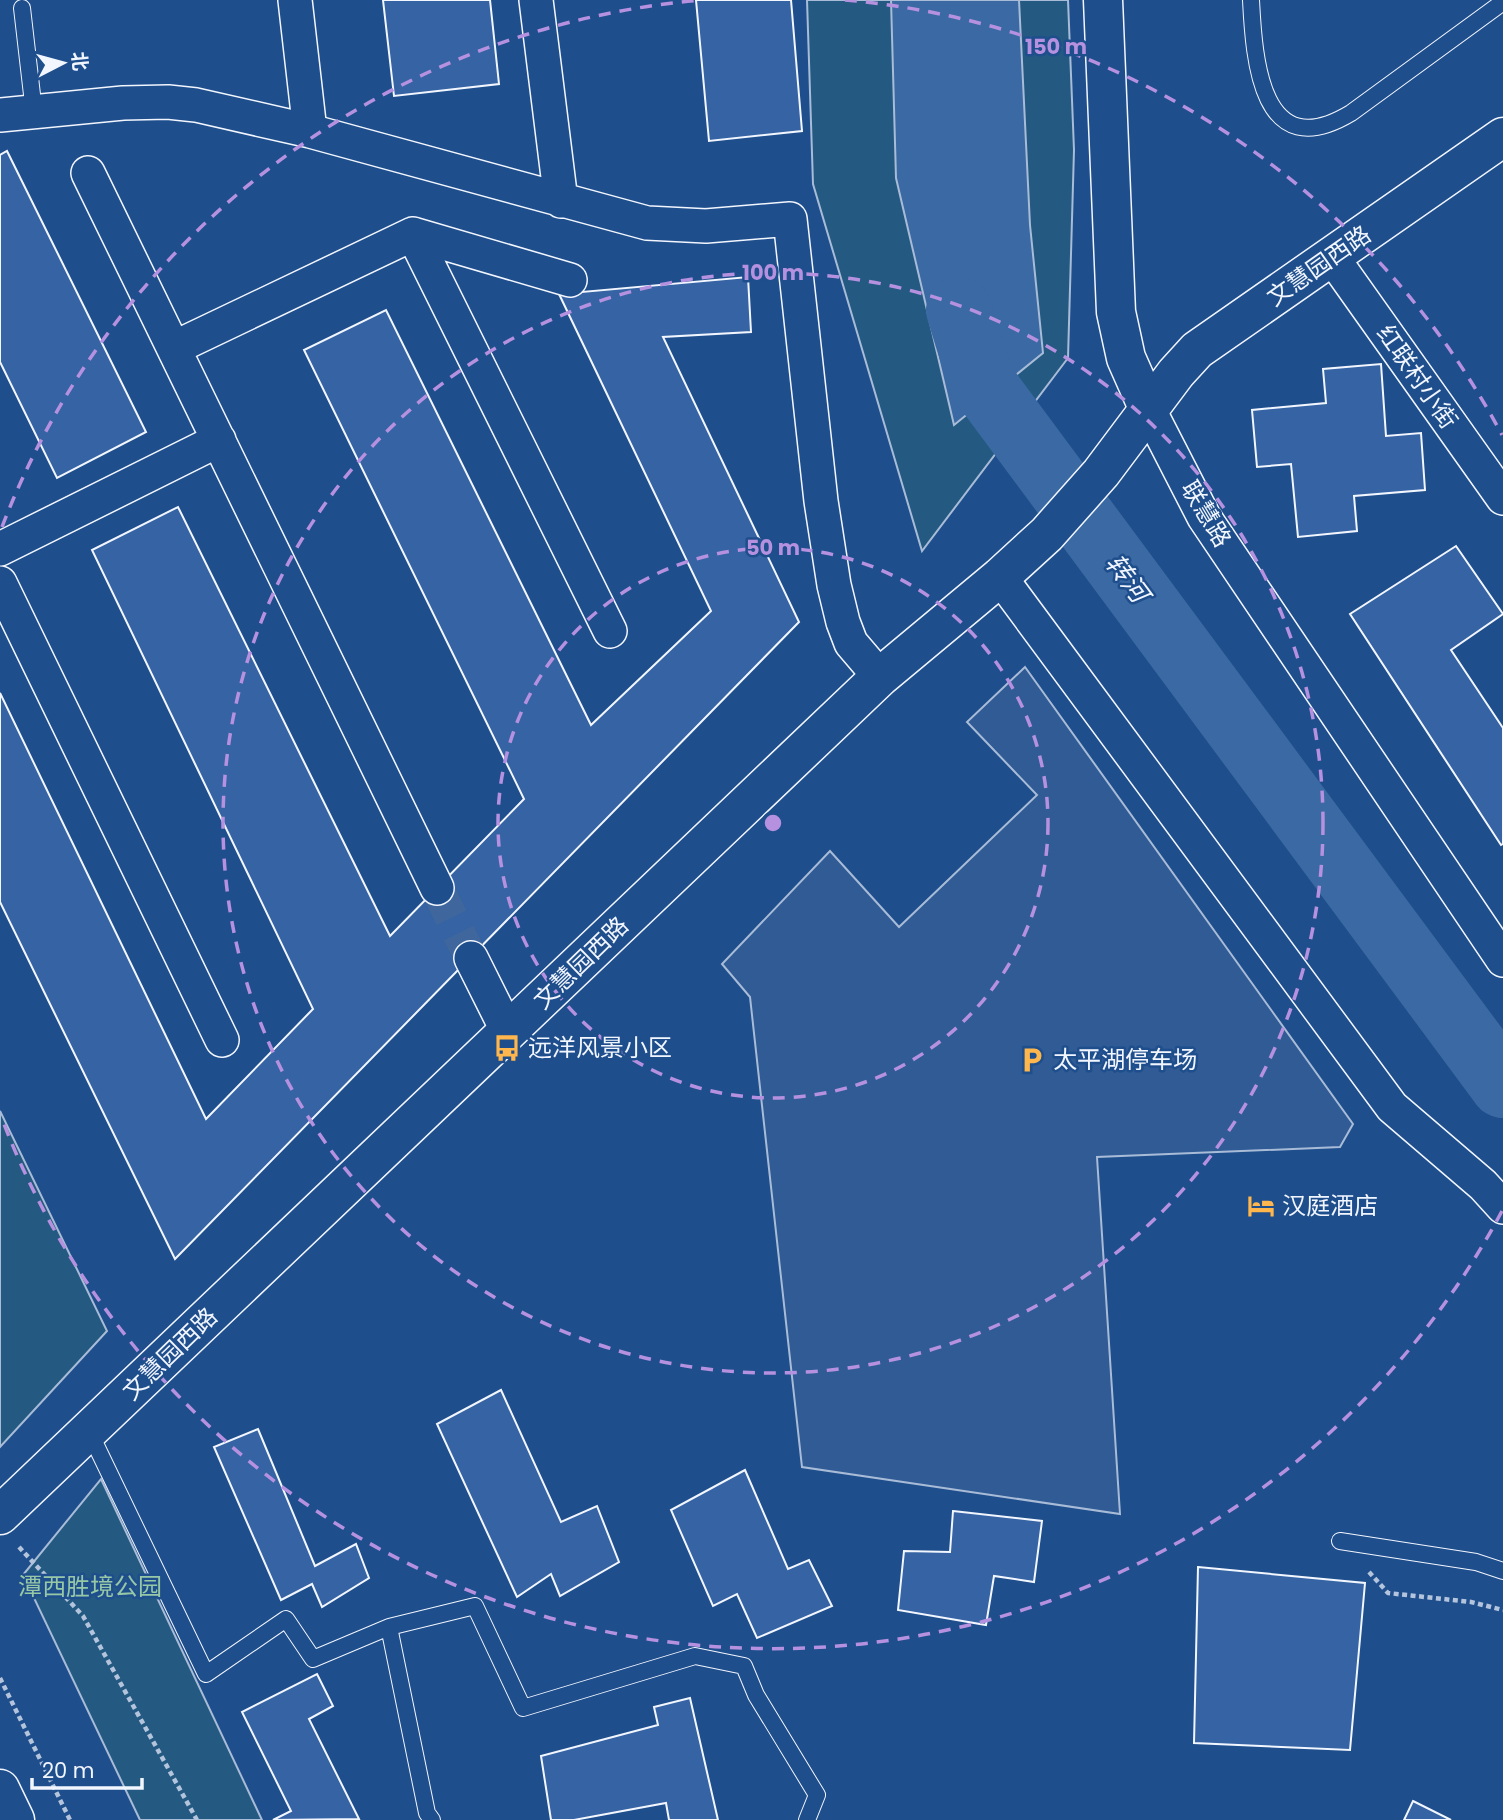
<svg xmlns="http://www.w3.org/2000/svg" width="1503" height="1820" font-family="Poppins,'Noto Sans SC',sans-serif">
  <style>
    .green { fill: #245a82; stroke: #a8bbd7; stroke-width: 2 }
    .parking { fill: #305b95; stroke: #a8bbd7; stroke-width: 2 }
    .water { fill: #3b69a3; stroke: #a8bbd7; stroke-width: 2 }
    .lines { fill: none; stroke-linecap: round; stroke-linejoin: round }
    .river { stroke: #3b69a3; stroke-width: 66 }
    .building { fill: #3563a3; stroke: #f2f6ff; stroke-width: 2 }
    .minor-tunnel { stroke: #3f679d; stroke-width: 33; stroke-dasharray: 33 17; stroke-linecap: butt }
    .service-casing { stroke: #f2f6ff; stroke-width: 18 }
    .minor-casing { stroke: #f2f6ff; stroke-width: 36 }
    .tertiary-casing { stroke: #f2f6ff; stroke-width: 41 }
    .path { stroke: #b3c4dc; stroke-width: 4.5; stroke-dasharray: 5 3.5; stroke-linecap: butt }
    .service { stroke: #1f4e8c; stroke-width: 16 }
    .minor { stroke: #1f4e8c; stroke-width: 33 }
    .tertiary { stroke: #1f4e8c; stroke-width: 38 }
    .ring { fill: none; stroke: #b691df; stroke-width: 3.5; stroke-dasharray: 12 9 }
    .labels { text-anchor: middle; stroke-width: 5; stroke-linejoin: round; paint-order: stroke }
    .street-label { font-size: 24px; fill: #f2f6ff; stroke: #1f4e8c }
    .poi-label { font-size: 24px; fill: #f2f6ff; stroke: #1f4e8c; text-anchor: start }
    .park-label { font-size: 24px; fill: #97c8a6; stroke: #1f4e8c }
    .water-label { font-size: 26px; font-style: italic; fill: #f2f6ff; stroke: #1f4e8c }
    .centre { fill: #b691df; stroke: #1f4e8c; stroke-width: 3.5 }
    .ring-label { font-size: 21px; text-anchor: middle; font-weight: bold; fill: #b691df; stroke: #1f4e8c; stroke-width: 5; stroke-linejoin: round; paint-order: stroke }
  </style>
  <rect width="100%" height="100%" fill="#1f4e8c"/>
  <path class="green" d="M807,0H1068L1074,150L1068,358L922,551L813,184Z
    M0,1111L107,1331L0,1447Z
    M101,1479L262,1820H140L23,1575Z"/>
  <path class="parking" d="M1025,667L1353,1124L1340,1147L1097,1157L1120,1514L802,1467L750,997L722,964L830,851L899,927L1037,795L967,722Z"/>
  <path class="water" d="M891,0H1019L1030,225L1043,353L954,425L896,178Z"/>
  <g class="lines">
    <path class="river" d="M959,310L981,381L1503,1085"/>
  </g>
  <path class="building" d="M383,0H490L499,84L394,96Z
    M696,0H791L802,131L709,141Z
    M7,151L146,432L57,478L0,362V155Z
    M748,277L751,332L663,337L799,622L175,1259L0,902V693L206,1119L313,1009L92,550L178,507L390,936L524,799L304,350L386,310L591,725L711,611L559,294Z
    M1381,364L1386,436L1421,433L1425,490L1354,496L1357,531L1298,537L1291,464L1257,467L1252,410L1326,403L1323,369Z
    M1456,546L1503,614L1451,650L1503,728V844L1501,845L1350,614Z
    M501,1390L561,1522L597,1506L619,1562L560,1596L551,1574L517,1597L437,1424Z
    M258,1429L315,1566L356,1544L369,1578L322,1607L312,1584L281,1600L214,1447Z
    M745,1470L788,1569L809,1560L832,1606L757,1638L737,1594L713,1606L671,1510Z
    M953,1511L1042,1521L1034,1582L994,1576L986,1625L898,1610L904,1551L950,1552Z
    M1198,1567L1365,1583L1350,1750L1194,1743Z
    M317,1674L333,1706L309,1719L359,1819L273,1820L291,1811L242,1712Z
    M690,1698L718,1820H669L666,1803L574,1820H551L541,1756L658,1725L654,1707Z
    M1413,1801L1451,1820H1404Z"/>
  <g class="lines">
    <path class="minor-tunnel" d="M437,888L471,958"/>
    <defs>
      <path id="service" d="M1251,0C1254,60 1261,167 1351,113L1503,2
        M22,8L34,112
        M89,1431L206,1674L286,1619L313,1659L389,1627L427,1813L432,1820
        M1340,1541L1476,1562L1503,1571
        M389,1627L475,1606L523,1708L695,1656L744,1666L756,1695L817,1795L807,1820"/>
      <path id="minor" d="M295,0L310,131
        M536,0L561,201
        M0,115L123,103L168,102L196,105L310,131L647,223L706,226L790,219L821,501L834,585L843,622L851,643L880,677
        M88,173L437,888
        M413,234L610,631
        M1332,257L1503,498
        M174,348L413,234L570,280
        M1149,410L1204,517L1503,960
        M0,549L219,440
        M1000,577L1392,1107L1483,1185L1503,1207
        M0,583L222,1040
        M471,958L508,1032"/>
      <path id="tertiary" d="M1103,0L1116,312L1126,358L1149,410
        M0,1515L880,677L1000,577L1047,534L1101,473L1176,373L1197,350L1503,137
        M0,1789L15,1820"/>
    </defs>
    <use href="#service" class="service-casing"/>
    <use href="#minor" class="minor-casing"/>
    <use href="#tertiary" class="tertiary-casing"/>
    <path class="path" d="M19,1547L83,1616L197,1820
      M1369,1572L1388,1593L1471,1602L1503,1610
      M0,1678L70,1820"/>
    <use href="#service" class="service"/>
    <use href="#minor" class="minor"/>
    <use href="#tertiary" class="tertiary"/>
  </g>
  <g class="ring">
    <circle cx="773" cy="823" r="275"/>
    <circle cx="773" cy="823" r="550"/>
    <path d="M1502 1211A826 826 0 0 1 2 1119M2 527A826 826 0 0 1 701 0M845 0A826 826 0 0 1 1502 435"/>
  </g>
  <defs>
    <symbol id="bus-bare" viewBox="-9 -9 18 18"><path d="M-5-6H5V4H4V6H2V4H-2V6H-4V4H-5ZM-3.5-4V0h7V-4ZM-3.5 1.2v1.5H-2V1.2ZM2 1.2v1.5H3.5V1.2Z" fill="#ffb74d" stroke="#1f4e8c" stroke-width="2.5" paint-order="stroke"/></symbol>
    <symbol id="parking-bare" viewBox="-9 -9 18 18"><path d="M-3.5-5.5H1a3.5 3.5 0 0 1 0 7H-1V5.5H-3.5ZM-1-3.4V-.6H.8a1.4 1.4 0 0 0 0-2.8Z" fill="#ffb74d" stroke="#1f4e8c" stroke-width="2.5" paint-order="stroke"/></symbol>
    <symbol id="hotel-bare" viewBox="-9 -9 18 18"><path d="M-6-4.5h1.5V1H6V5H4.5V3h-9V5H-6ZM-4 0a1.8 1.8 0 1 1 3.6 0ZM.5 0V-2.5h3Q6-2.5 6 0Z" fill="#ffb74d" stroke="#1f4e8c" stroke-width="2.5" paint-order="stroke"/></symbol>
  </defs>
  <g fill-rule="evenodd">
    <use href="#bus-bare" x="488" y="1029" width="38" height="38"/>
    <use href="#parking-bare" x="1013" y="1041" width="38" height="38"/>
    <use href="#hotel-bare" x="1242" y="1187" width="38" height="38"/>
  </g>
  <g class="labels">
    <g class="street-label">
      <text transform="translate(1319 266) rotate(-35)" y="8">文慧园西路</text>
      <text transform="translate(1417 377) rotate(55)" y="8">红联村小街</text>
      <text transform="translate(1206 514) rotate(59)" y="8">联慧路</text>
      <text transform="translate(581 963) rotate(-44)" y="8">文慧园西路</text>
      <text transform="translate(170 1354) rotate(-44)" y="8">文慧园西路</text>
    </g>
    <g class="poi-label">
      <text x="528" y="1056">远洋风景小区</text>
      <text x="1053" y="1068">太平湖停车场</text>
      <text x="1282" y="1214">汉庭酒店</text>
    </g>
    <g class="park-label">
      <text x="90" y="1595">潭西胜境公园</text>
    </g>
    <g class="water-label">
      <text transform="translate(1127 578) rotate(53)" y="9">转河</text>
    </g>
  </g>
  <circle cx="773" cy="823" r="10" class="centre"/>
  <g class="ring-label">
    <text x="1056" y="54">150 m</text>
    <text x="773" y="280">100 m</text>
    <text x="773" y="555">50 m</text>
  </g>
  <g transform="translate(63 63) rotate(84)" stroke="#1f4e8c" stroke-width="5" paint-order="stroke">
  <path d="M0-5L12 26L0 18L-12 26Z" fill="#f2f6ff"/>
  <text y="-10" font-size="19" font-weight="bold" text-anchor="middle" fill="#f2f6ff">北</text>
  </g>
  <path d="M32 1778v10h110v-10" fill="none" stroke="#f2f6ff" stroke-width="3.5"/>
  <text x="42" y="1778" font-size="21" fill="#f2f6ff" stroke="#1f4e8c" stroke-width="5" paint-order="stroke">20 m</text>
</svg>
